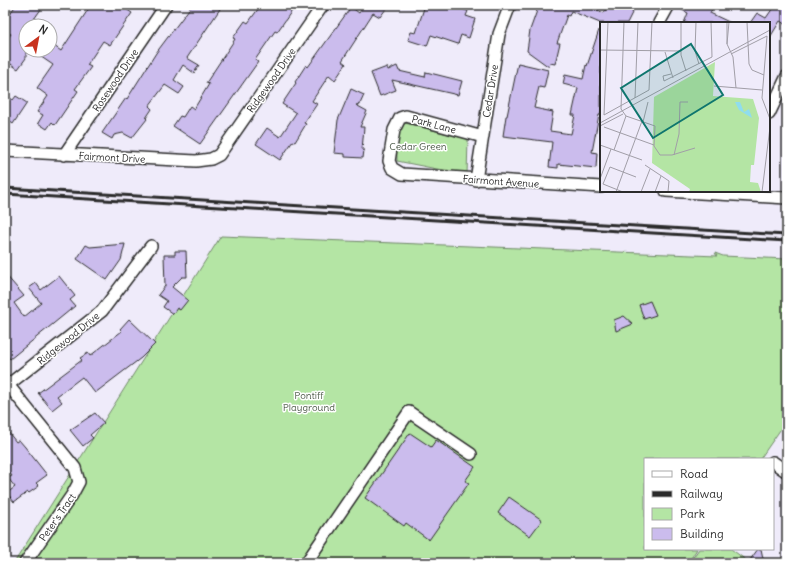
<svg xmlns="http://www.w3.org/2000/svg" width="792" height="568" font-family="Delius,sans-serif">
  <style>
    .green { fill: #b4e5a4; stroke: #708868 }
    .building { fill: #cbbced; stroke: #2b2b2b }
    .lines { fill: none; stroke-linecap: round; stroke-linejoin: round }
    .minor-casing { stroke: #2b2b2b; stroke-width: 14 }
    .minor { stroke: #fff; stroke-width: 11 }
    .rail { stroke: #2b2b2b; stroke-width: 3 }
    .labels { text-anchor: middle; stroke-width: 3; stroke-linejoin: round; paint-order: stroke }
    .street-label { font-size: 10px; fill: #2b2b2b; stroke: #fff }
    .park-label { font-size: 10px; fill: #4d5a49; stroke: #fff }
    .inset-road { fill: none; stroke: #a19ea7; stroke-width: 1 }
    .view { fill: #0f766e; fill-opacity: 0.15; stroke: #0f766e; stroke-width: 2 }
    .inset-edge { fill: none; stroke: #2b2b2b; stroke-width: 2 }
  </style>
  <rect width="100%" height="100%" fill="#efebfa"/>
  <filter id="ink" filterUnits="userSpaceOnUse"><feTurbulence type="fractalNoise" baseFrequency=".025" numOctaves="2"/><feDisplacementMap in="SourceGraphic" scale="8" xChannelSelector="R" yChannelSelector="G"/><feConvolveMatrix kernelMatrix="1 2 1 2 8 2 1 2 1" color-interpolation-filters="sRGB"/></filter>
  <g filter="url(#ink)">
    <path class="green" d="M405,123L468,139L467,175L397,161C397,146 395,135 405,123Z
      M221,236L717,256L715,253L723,256L787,259V420L760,459H645V549H697L688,563H14Z
      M699,549H731L750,563H689Z"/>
    <path class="building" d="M16,5H44L29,26H26V58L18,69L5,60V42L11,34L5,31V21Z
      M91,5H120L132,13L110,45L103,41L87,65L91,67L75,89L78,91L55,125L52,122L47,129L38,123L43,115L37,112L48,96L37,88L53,65L31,50H50V43L61,51Z
      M192,5H214L220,9L187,58L199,65L194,73L183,65L174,80L184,87L179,94L165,85L149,106L152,109L146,118L147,119L132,138L123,133L114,135L112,139L102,133L126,98L127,99L156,53Z
      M261,5H296L277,32L275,31L255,60L258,62L200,144L173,126L180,116L183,117L190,106L194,109L209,84L206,83L235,39L233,38L245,21L248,23Z
      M362,5H389L380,17L373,13L342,61L346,64L335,80L329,75L312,101L317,104L304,123L306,124L295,142L293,141L280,160L256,144L267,128L280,137L296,113L282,104L296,83L295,82L306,65L308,67L351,7L359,13L364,6Z
      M425,5H449L468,11L466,16L475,19L469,38L461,35L458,44L431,35L427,46L408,40L411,32L416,33Z
      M539,5H588V6L604,13L608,5H636L627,23H600L571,11L569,16L567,15L557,43H560L555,64L550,63L549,67L527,51L530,30Z
      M676,5H714L710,13L731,23H684L688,13L676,7Z
      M775,5H787V25L780,21L769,39V23H750L757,13L766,18Z
      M599,30H601V110L600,115H599L592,152L597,153L596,168L558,164V168L549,167L552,142L503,136L506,116H507L518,63L548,70L544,88L539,87L534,108L553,112L550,131L571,134L575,115H572L578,88L563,84L565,75L583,79L586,65L587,66Z
      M397,66L399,71L425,77L426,72L462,81L458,95L392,80L396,90L380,96L371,73L387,67L388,70Z
      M351,89L364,95L360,104L356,105L367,111L360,127H364L362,150H364L363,158L345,157V154L334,153L338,120Z
      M5,95L13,100L16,96L27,103L13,124L5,118Z
      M125,244L121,260L107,280L77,259L86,245L90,247Z
      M175,251H186L187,277H182L172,287L188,300L180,310L177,308L173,314L163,307L167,301L158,295L165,286L164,255H175Z
      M5,274L24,296L14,303L24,317L41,303L29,288L36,283L41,290L59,276L75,296L70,300L75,306L10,359L5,353Z
      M650,301L656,315L644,319L639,305Z
      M624,316L633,324L616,331L614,320Z
      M129,319L155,344L141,358L95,393L82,377L57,396L62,402L52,410L38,393L82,360L80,358L88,353L90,356L122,331L120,329Z
      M95,413L104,423L90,435L93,438L83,446L70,430Z
      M5,428L16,442L19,440L25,447L47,475L36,483L39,486L29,493L28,492L14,502L7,493L15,487L8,478L12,476L5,467Z
      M410,433L431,447L436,440L475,467L465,481L469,483L429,540L406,523L404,526L365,498Z
      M509,497L542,520L530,536L498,513Z
      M758,549H761L764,563H755L750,560Z"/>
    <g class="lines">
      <defs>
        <path id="minor" d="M659,23L669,5
          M769,114L787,76
          M483,137L406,116L400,118L394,130L389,161L392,168L402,174L601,187
          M5,151L196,161L211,159L219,155L323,5
          M64,155L166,5
          M476,180L499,34L510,5
          M666,191L787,198
          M5,381L75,468L79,482L72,495L25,563
          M8,385L102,311L151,246
          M773,462L787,472
          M306,563L409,412L471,454"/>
      </defs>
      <use href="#minor" class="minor-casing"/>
      <use href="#minor" class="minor"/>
      <path class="rail" d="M5,188L787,235
        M5,194L787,241"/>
    </g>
  </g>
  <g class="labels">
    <g class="street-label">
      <text transform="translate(115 80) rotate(-56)" y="4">Rosewood Drive</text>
      <text transform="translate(271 80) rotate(-55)" y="4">Ridgewood Drive</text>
      <text transform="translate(490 91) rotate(-81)" y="4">Cedar Drive</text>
      <text transform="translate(434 124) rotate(15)" y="4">Park Lane</text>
      <text transform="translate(112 157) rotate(3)" y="4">Fairmont Drive</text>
      <text transform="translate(501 181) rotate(4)" y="4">Fairmont Avenue</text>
      <text transform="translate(68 338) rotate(-39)" y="4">Ridgewood Drive</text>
      <text transform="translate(57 517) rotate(-55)" y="4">Peter's Tract</text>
    </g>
    <g class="park-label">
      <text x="418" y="150">Cedar Green</text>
      <text x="309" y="399">Pontiff<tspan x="309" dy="12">Playground</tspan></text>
    </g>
  </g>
  <g transform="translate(600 22)">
    <rect width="170" height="170" fill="#efebfa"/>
    <path d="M115,40L113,74L153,77L159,96L154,143H151L150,160L158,161L161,170H89L90,167L52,141L54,75Z" fill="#b4e5a4"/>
    <path d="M135,80H140L144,90L149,87L152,96L139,88Z" fill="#8fddee"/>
    <path class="inset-road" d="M24,0L21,87L26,94L55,104L54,124L60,133H72L95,126M81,0V33L86,49M96,0L95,29L99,42M127,0V22L129,0M147,0L149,42L152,48L164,53M127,22L133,35L136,66M0,28L81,29M65,30L73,56M131,32L167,14L162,76L170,97M71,52L63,54L64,59L112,35L111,0M114,64L162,68M35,76L38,0M4,93L49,68L52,0M4,93L8,0M43,100L48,80M0,101L170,8M0,104L23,92M4,105L54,123M0,123L42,138M14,128L26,94M74,133L79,112L80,80H88M45,143L69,159L68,170M0,157L11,127M16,170L42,99M23,170L3,162L10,145L36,155M41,170L50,147M55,170L61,154M162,170L170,105"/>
    <path class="view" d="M91,22L123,73L53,116L21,66Z"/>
    <rect width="170" height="170" class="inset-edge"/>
  </g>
  <rect width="792" height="568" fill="none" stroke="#fff" stroke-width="20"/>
  <rect x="10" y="10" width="772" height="548" fill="none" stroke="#2b2b2b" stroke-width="1.5" filter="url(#ink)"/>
  <rect x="644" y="458" width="130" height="92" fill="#ffffff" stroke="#aaaaaa"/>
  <rect x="652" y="471" width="20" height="6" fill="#ffffff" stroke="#aaaaaa"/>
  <text x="680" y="478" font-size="12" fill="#2b2b2b">Road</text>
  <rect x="652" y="491" width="20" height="6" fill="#2b2b2b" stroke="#aaaaaa"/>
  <text x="680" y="498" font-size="12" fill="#2b2b2b">Railway</text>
  <rect x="652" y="508" width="20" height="12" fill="#b4e5a4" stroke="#aaaaaa"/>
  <text x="680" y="518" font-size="12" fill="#2b2b2b">Park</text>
  <rect x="652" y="528" width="20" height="12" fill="#cbbced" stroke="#aaaaaa"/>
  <text x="680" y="538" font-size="12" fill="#2b2b2b">Building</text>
  <g transform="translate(38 38) rotate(32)"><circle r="19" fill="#ffffff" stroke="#aaaaaa"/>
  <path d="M0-3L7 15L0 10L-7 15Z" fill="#c8321e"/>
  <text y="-6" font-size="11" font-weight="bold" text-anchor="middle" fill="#2b2b2b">N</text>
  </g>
</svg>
